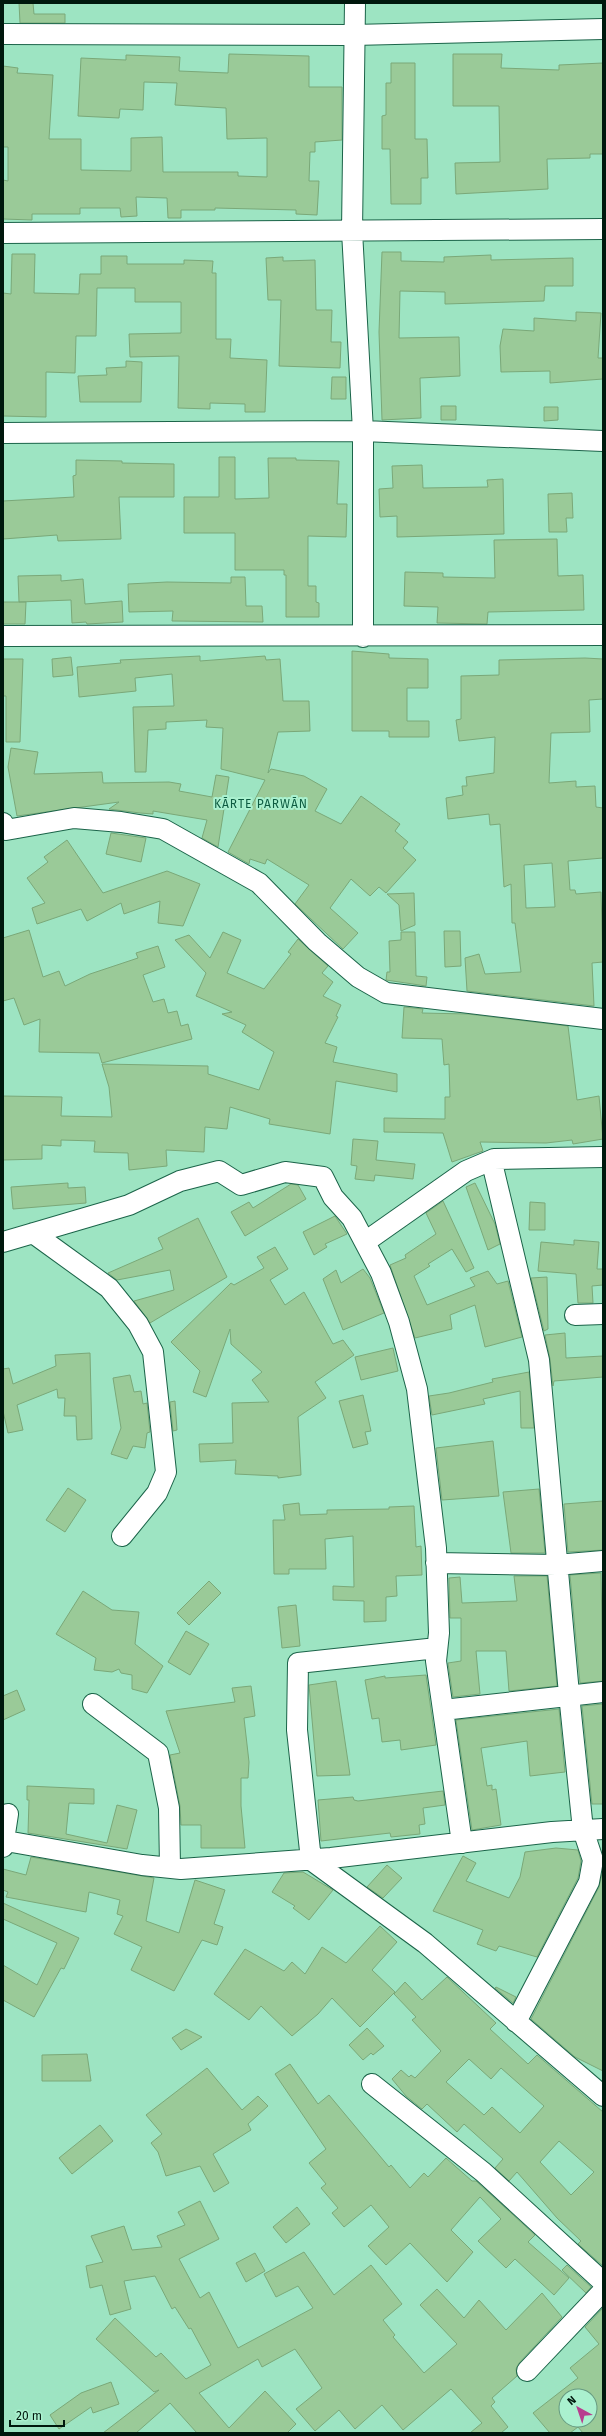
<svg xmlns="http://www.w3.org/2000/svg" width="606" height="2436" font-family="'Fira Sans',sans-serif">
  <style>
    .building { fill: #9aca98; stroke: #7aa878; fill-rule: evenodd }
    .lines { fill: none; stroke-linecap: round; stroke-linejoin: round }
    .minor-casing { stroke: #1b6449; stroke-width: 22 }
    .minor { stroke: #fff; stroke-width: 20 }
    .labels { text-anchor: middle; stroke-width: 4; stroke-linejoin: round; paint-order: stroke }
    .neighbourhood-label { font-size: 12px; letter-spacing: 1px; fill: #0e5c41; stroke: #aaf1cf }
  </style>
  <rect width="100%" height="100%" fill="#9de4c2"/>
  <path class="building" d="M19,3H33L34,14H65V23H20Z
    M229,54L309,56V87H342V140L315,142V152H310L309,181H319L317,215L296,214V210L215,208V210H181V218H168L167,198L136,197L137,216L121,217L120,208H80V214H32V220L3,219V180L8,181V147H3V66L18,68L17,73L53,75L49,139H81V170L131,171V138L162,137L163,172H238V176L267,177V138L227,139L226,108L175,105L177,83L144,82L143,110L120,109L119,118L78,116L81,58L126,60V55L180,57L179,71L228,73Z
    M453,54H502L501,68L559,70V65L603,63V154H590V158L547,159L548,189L456,194L455,163L500,162L499,106H453Z
    M391,63H415V139H427L428,178H421V204H391L390,149H382V116L386,115V83H391Z
    M382,252H401V261L444,262V257L491,255V260L573,258V286H545L544,301L445,304V292L400,291L399,338L459,337L460,376L420,378L421,418L382,420L379,332Z
    M12,254H35L34,293L79,294L80,274H101V256H127V264H184V260L213,261L212,273H216V339H231L230,358L267,360L265,412H245V404L210,403V409L178,408L179,356L130,357L129,334L181,333V302H135V288H97L96,336H76L75,373L46,372V417L3,416V293L11,294Z
    M283,257V261L315,260L316,310H332L331,342H341L340,368L279,366L281,300H268L266,258Z
    M576,312L601,313L598,358H603V379L550,383V371L501,372L500,346L503,329L534,331V318L576,321Z
    M126,361L142,362L141,402H80L78,376L107,375L106,368L126,367Z
    M332,377H346V399H331Z
    M441,406H456V420H441Z
    M544,407H558V420L544,421Z
    M219,457H235V499L269,498L268,458H296V460L339,461L337,504H347L346,537L308,536V586H316V602L319,603V617H286V575H284V570H235V533H184V497H219Z
    M76,460L122,461V463L174,464V497H119L121,539L58,541L57,535L3,539V501L74,497L73,476L76,475Z
    M422,465L423,488L488,487L487,480L503,479L504,534L397,537V516L380,517L379,489L393,488L392,466Z
    M572,493L573,518H566L567,532H549L548,494Z
    M557,539L558,576L583,575L584,610L488,612L487,624L437,623L438,607L404,606L405,572L443,573V577L495,578L494,540Z
    M61,575V581L83,579L85,604L122,601L123,622L87,624L86,622L72,623L71,600L19,602L18,576Z
    M231,577H245L246,606H262L263,622L172,621L173,611L129,612L128,584L167,582L231,583Z
    M3,602H26L25,624H3Z
    M352,651L389,654V658L428,659V688H407V721H429V737H389V731H352Z
    M200,656V661L265,656L266,660L280,659L283,701H309L310,731L278,732L268,773L271,769L304,776L327,789L315,811L341,824L361,796L400,824L395,831L408,842L403,848L416,860L386,893L379,887L370,896L351,879L330,908L358,933L343,949L295,904L309,885L267,859L265,864L250,859L249,864L228,852L265,780L221,769L223,728L206,727L207,720L166,722V729L148,730L146,772H135L133,707L174,706L172,674L135,678L136,691L79,697L77,667L121,663L120,660Z
    M71,657L73,675L53,677L52,659Z
    M585,658L603,659V699L589,700L590,732L551,733L549,783L576,781V787L595,786L596,807L603,808V858L568,861L570,890H575L576,894L601,892L603,962L592,963L594,1006L467,991L465,958L479,954L485,974L521,972L515,923H512L511,884L504,887L500,824L490,825L489,814L448,819L446,798L463,795L462,786H467L466,777L494,773L495,737L459,741L456,720L461,719V676L499,675V660ZM552,863L555,907L526,908L524,865Z
    M3,659H23L20,742H6V696H3Z
    M11,748L38,752L34,774L102,772L103,783L169,782L181,784L179,791L212,797L216,775L229,777L218,847L202,838L207,820L153,811V814L140,813L109,809L119,802L17,816L8,767Z
    M111,833L146,838L141,862L106,854Z
    M67,840L103,893L167,871L200,884L183,926L158,923L160,901L124,914L121,903L87,921L81,909L37,924L32,908L45,903L27,878L48,862L44,857Z
    M414,893L415,925L401,931L399,905L387,894Z
    M29,930L43,977L59,971L65,986L90,974L138,958L136,953L158,946L165,967L143,975L153,1002L164,999L168,1013L177,1011L181,1026L188,1024L192,1039L102,1063L99,1053L39,1052L40,1019L24,1025L14,998L3,1001V938Z
    M444,931H460L461,966L445,967Z
    M223,932L241,940L227,973L264,989L291,954L288,952L298,939L328,966L322,973L333,982L323,996L341,1005L336,1016L338,1017L325,1043L337,1047L333,1062L397,1074V1092L336,1081L330,1134L269,1124L270,1119L230,1107L227,1129L205,1127L204,1152L166,1150L167,1166L129,1170L128,1153L94,1152L95,1141L61,1140V1146L42,1145V1159L3,1160V1096L62,1097L61,1116L112,1117L109,1087L102,1064L208,1066V1074L259,1090L274,1052L242,1032L246,1025L222,1014L232,1012L196,996L206,973L175,940L189,935L210,958Z
    M401,932H415L416,976L427,977L426,986L386,980L387,972H390L389,941L401,940Z
    M404,1007L423,1009L422,1013L468,1014L568,1026L577,1100L599,1096L603,1139L573,1144L572,1140L546,1143L480,1142L483,1151L452,1162L443,1133L384,1132V1118L445,1119V1097H450L449,1064L444,1065L442,1039L402,1038Z
    M353,1139L378,1141L376,1160L415,1164L413,1179L375,1175L374,1181L355,1179L357,1166L351,1165Z
    M68,1183V1188L85,1187L86,1203L13,1209L11,1187Z
    M475,1183L495,1224L500,1244L488,1250L466,1187Z
    M291,1184L298,1185L306,1199L245,1236L231,1212L249,1202L253,1208Z
    M443,1201L474,1268L466,1272L452,1249L428,1264L430,1266L414,1276L427,1305L475,1286L470,1278L488,1271L497,1284L508,1281L522,1337L485,1347L475,1305L450,1315L452,1329L415,1338L390,1265L406,1258L405,1255L436,1234L426,1213Z
    M530,1202L545,1203V1230H529Z
    M335,1216L347,1234L325,1244L327,1247L314,1255L303,1232Z
    M198,1218L227,1277L150,1323L134,1301L174,1290L170,1270L117,1280L108,1273L163,1249L158,1238Z
    M574,1240L599,1242L597,1269H603V1285L592,1286L593,1303H578L576,1274L538,1271L541,1242L574,1245Z
    M275,1247L288,1269L270,1280L285,1305L304,1292L333,1344L343,1340L354,1355L315,1382L326,1398L298,1417L301,1475L278,1478V1476L235,1474L236,1460L200,1462L199,1444L233,1443L232,1403L269,1402L252,1380L262,1372L231,1344L230,1329L206,1397L193,1392L200,1371L171,1342L231,1283L234,1285L264,1268L257,1257Z
    M363,1269L370,1278L384,1313L343,1330L323,1279L336,1270L341,1283Z
    M547,1277L548,1329L544,1331L531,1278Z
    M565,1333L566,1358L603,1356V1377L554,1381L553,1386L550,1359L545,1335Z
    M393,1348L398,1371L361,1380L355,1357Z
    M90,1353L92,1439L77,1440L76,1416H64L65,1398H58L57,1389L17,1405L23,1430L8,1433L3,1411V1369L9,1368L13,1384L56,1366L55,1355Z
    M529,1372L534,1428H521L520,1391L483,1399L485,1404L432,1415L429,1396L449,1393L493,1382L492,1379Z
    M130,1375L134,1392L141,1391L143,1404L147,1403L150,1432L147,1433L145,1448L133,1446L127,1459L111,1454L121,1428L113,1378Z
    M363,1395L371,1431L365,1432L368,1444L353,1448L339,1401Z
    M175,1401L177,1430L173,1431L170,1402Z
    M493,1441L499,1496L442,1500L436,1448Z
    M68,1488L86,1500L65,1532L46,1520Z
    M539,1489L545,1553H511L503,1492Z
    M603,1501V1550L568,1552L564,1504Z
    M299,1503L300,1515L327,1514V1510L389,1509V1507L414,1506L416,1547L421,1546L422,1575L396,1576L397,1596L386,1597V1621L364,1622V1601L333,1600V1586L354,1587L353,1536L325,1539L326,1569H289V1574H274L273,1520H285L283,1505Z
    M601,1573L603,1681L580,1683L570,1575Z
    M514,1576H547L557,1686L509,1691L506,1651H476L480,1694L453,1697L448,1663L461,1661V1618H450L449,1578L460,1577L462,1603L517,1601Z
    M209,1581L221,1593L189,1625L177,1613Z
    M83,1591L112,1610L139,1612L135,1644L163,1666L147,1693L132,1689V1675L121,1673L119,1669L112,1672L94,1670L96,1658L56,1634Z
    M296,1605L300,1646L282,1648L278,1607Z
    M186,1631L209,1644L190,1675L168,1662Z
    M426,1675L436,1745L401,1750L400,1740L382,1742L379,1718L372,1719L365,1680L385,1676V1678Z
    M336,1681L350,1775L317,1776L309,1685Z
    M251,1686L255,1716L244,1718L249,1762L248,1778H241V1806L245,1848H201V1825H181L180,1806L170,1755L180,1753L166,1711L235,1702L232,1688Z
    M17,1690L25,1710L3,1720V1696Z
    M603,1704V1804H592L582,1706Z
    M559,1709L565,1772L530,1776L527,1741L481,1748L487,1786L492,1785V1790L496,1789L501,1825L472,1830L456,1720Z
    M27,1786L94,1789V1804L69,1803L66,1834L107,1843L117,1805L137,1810L127,1849L28,1833L29,1800H27Z
    M443,1791L445,1805L423,1808L425,1824L419,1825L420,1834L391,1837L390,1833L321,1841L318,1800L353,1797L354,1800L358,1801Z
    M556,1848L578,1850L581,1861L578,1878L537,1957L499,1946L496,1951L477,1944L483,1930L433,1911L463,1856L476,1863L466,1881L509,1898L520,1877L525,1852Z
    M31,1857L154,1878L146,1921L179,1933L195,1880L225,1890L214,1924L223,1927L217,1945L202,1940L174,1991L131,1970L142,1947L114,1934L123,1916L117,1914L120,1900L89,1892L86,1912L6,1897L8,1892L3,1890V1869L26,1875Z
    M387,1865L402,1878L383,1898L367,1887Z
    M603,1869V2071L575,2057L531,2019L599,1887Z
    M303,1872L333,1890L309,1920L293,1908L295,1906L272,1892L284,1873Z
    M3,1903L79,1938L64,1969L61,1968L34,2017L3,2000V1965L37,1985L57,1943L3,1919Z
    M380,1926L397,1942L372,1970L395,1992L360,2027L332,1998L318,2014L292,2036L261,2006L249,2020L214,1994L245,1949L284,1971L292,1962L305,1974L322,1947L346,1963Z
    M447,1977L496,2023L490,2029L528,2064L537,2055L603,2112V2266L578,2244L581,2241L557,2218L517,2172L509,2181L495,2168L503,2159L464,2124L457,2132L427,2104L422,2109L406,2096L392,2079L401,2070L409,2077L411,2075L415,2078L441,2051L412,2020L416,2017L394,1994L405,1982L422,2000ZM469,2059L491,2079L501,2068L544,2106L520,2133L492,2107L484,2115L446,2082ZM559,2141L594,2172L571,2195L540,2162Z
    M496,1987L516,1997L513,2003L495,1988Z
    M367,2028L384,2046L373,2055L371,2053L363,2060L349,2045Z
    M186,2029L202,2037L181,2050L172,2038Z
    M87,2054L91,2081H42V2055Z
    M290,2064L318,2104L329,2095L389,2167L391,2165L410,2188L424,2173L428,2177L446,2158L472,2181H476L535,2235L528,2242L569,2278L554,2295L515,2259L506,2268L478,2241L501,2219L480,2197L451,2230L473,2252L447,2282L410,2243L386,2265L368,2246L389,2227L371,2205L344,2227L332,2213L338,2208L321,2188L326,2184L309,2163L326,2149L275,2074Z
    M207,2068L242,2110L258,2096L268,2106L248,2124L251,2130L213,2154L229,2183L214,2192L200,2166L166,2176L158,2152L151,2143L162,2134L146,2115Z
    M100,2125L113,2141L72,2174L59,2158Z
    M200,2201L219,2239L179,2259L200,2298L209,2292L238,2348L313,2308L298,2286L276,2297L264,2274L304,2252L334,2295L371,2265L402,2304L383,2320L395,2335L393,2337L424,2373L457,2344L420,2305L437,2289L464,2318L479,2300L506,2330L542,2293L562,2317L519,2363L516,2369L517,2376L492,2398L495,2402L491,2406L508,2427L501,2433H470L482,2423L451,2389L403,2430L382,2405L355,2429L339,2410L315,2431L296,2409L322,2388L295,2349L262,2367L258,2359L199,2393L229,2428L265,2391L296,2424L287,2433H197L170,2403L136,2433H103L159,2390L154,2392L96,2339L115,2318L156,2357L161,2353L186,2379L211,2365L191,2328L189,2329L175,2307L172,2309L155,2276L124,2281L131,2309L110,2315L102,2285L90,2288L86,2266L103,2262L91,2236L124,2226L132,2250L162,2247L157,2236L185,2225L178,2212Z
    M297,2207L310,2224L286,2243L273,2227Z
    M255,2253L265,2271L246,2282L236,2263Z
    M567,2265L591,2287L586,2293L562,2270Z
    M603,2308V2433H583L578,2427L570,2433H550L533,2413L578,2378L570,2368L599,2344L585,2327ZM566,2396H590V2420H566Z
    M111,2382L119,2404L93,2413L91,2407L59,2429L50,2415L81,2393Z"/>
  <g class="lines">
    <defs>
      <path id="minor" d="M355,3L352,231L363,431V637
        M3,34L353,35L603,29
        M3,233L603,229
        M3,433L363,431L603,441
        M3,636L603,635
        M3,823L6,830L74,818L121,822L163,829L259,883L317,942L358,977L386,993L603,1019
        M33,1233L109,1288L138,1324L153,1352L166,1472L157,1493L122,1536
        M3,1242L129,1205L180,1181L219,1171L241,1185L285,1172L323,1177L333,1197L352,1218L381,1273L399,1322L417,1389L436,1548L439,1633L436,1661L462,1843
        M365,1242L466,1171L494,1159
        M575,1315L603,1314
        M436,1563L556,1565L603,1561
        M437,1648L298,1663L297,1730L311,1860L425,1943L603,2096
        M93,1704L158,1753L169,1808L170,1867
        M443,1710L603,1692
        M6,1841L142,1865L181,1869L331,1858L552,1832L603,1829
        M3,1847L8,1814
        M516,2022L589,1882L593,1860L583,1830L569,1694L539,1360L493,1167L494,1159L603,1157
        M372,2084L483,2172L603,2282
        M527,2371L603,2291"/>
    </defs>
    <use href="#minor" class="minor-casing"/>
    <use href="#minor" class="minor"/>
  </g>
  <g class="labels">
    <g class="neighbourhood-label">
      <text x="261" y="808">KĀRTE PARWĀN</text>
    </g>
  </g>
  <rect width="606" height="2436" fill="none" stroke="#00180d" stroke-width="8"/>
  <g transform="translate(578 2408) rotate(320)"><circle r="19" fill="#aaf1cf" stroke="#669a81"/>
  <path d="M0-3L7 15L0 10L-7 15Z" fill="#b83d8f"/>
  <text y="-6" font-size="11" font-weight="bold" text-anchor="middle" fill="#00180d">N</text>
  </g>
  <path d="M10 2420v6h54v-6" fill="none" stroke="#00180d" stroke-width="2"/>
  <text x="16" y="2420" font-size="12" fill="#00180d" stroke="#aaf1cf" stroke-width="3" paint-order="stroke">20 m</text>
</svg>
